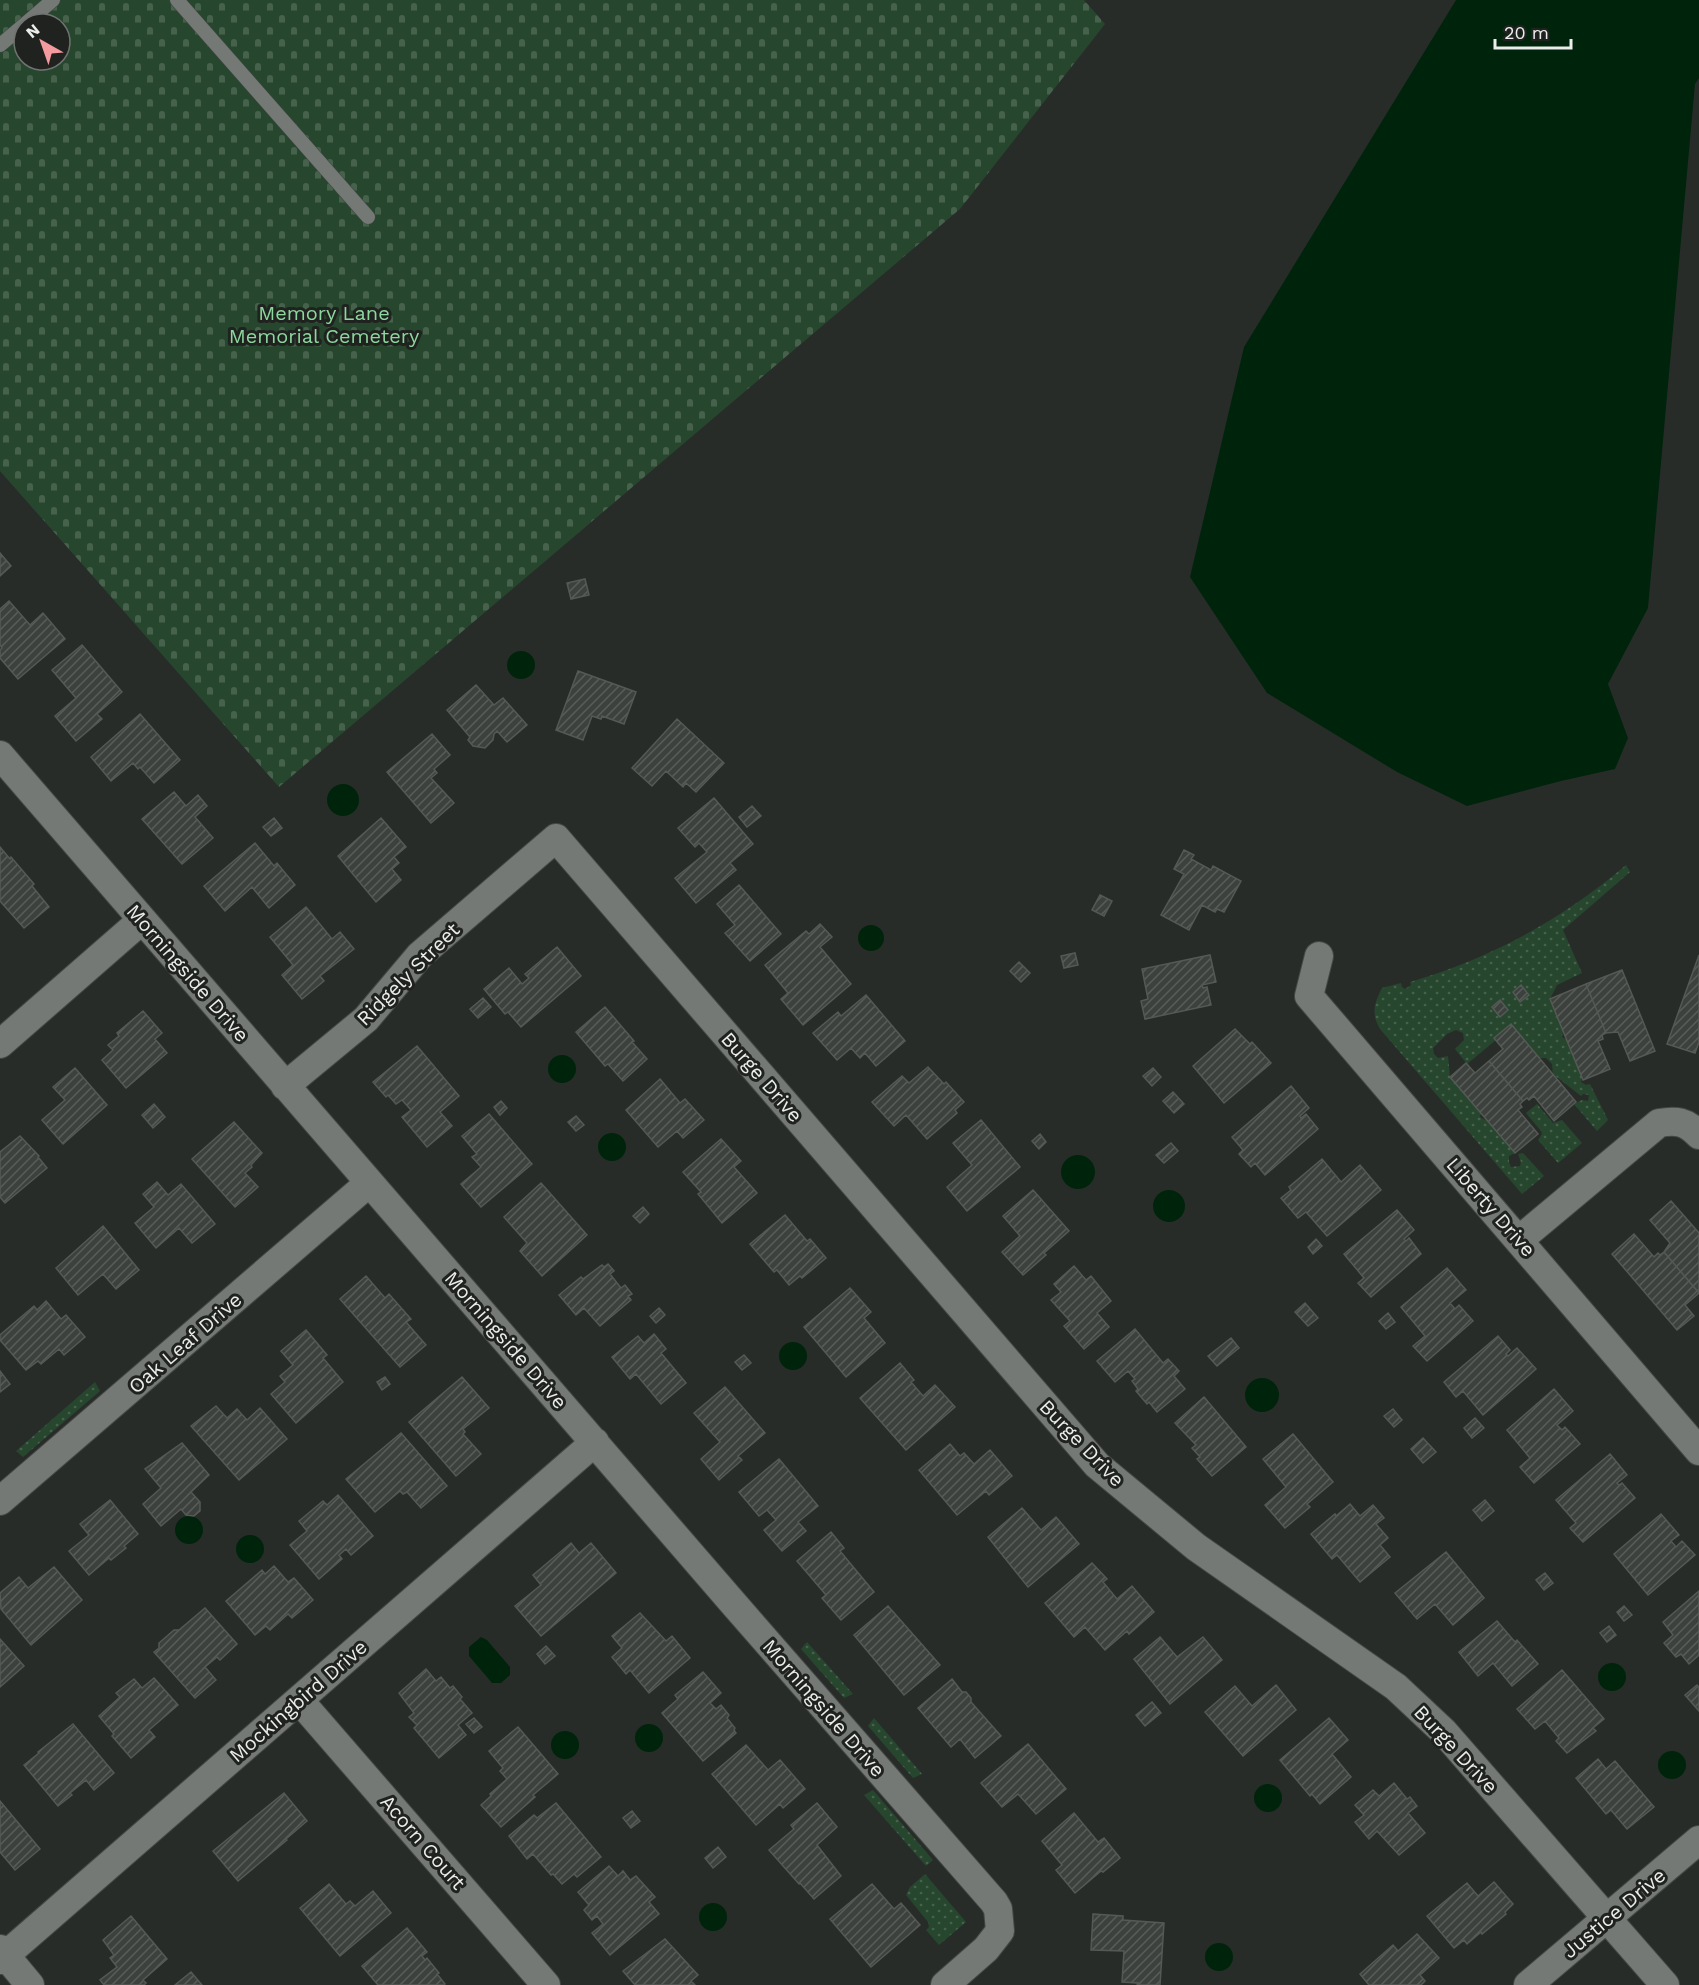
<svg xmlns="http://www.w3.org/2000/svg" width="1699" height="1985" font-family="'Work Sans',sans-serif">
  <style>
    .grass { fill: url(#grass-dots) }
    .cemetery { fill: url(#cemetery-stones); fill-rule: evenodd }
    .water { fill: #00240b }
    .building { fill: url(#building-hatch); stroke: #555955; stroke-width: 1.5 }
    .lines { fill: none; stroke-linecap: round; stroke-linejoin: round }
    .lane-casing { stroke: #454846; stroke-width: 15 }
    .street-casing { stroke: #454846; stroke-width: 30 }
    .lane { stroke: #747975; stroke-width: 14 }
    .street { stroke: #747975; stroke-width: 28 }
    .labels { text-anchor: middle; stroke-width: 6; stroke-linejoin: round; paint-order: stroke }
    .park-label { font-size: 20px; fill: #8cd79d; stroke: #1f221f }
    .street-label { font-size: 20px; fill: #eaedeb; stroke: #1f221f }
  </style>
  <defs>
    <pattern id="grass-dots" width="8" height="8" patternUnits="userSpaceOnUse" patternTransform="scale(1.5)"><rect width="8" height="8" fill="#27462e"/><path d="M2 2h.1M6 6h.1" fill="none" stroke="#46614c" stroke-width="1.8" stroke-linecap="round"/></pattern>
    <pattern id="cemetery-stones" width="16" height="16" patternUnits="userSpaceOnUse" patternTransform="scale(1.5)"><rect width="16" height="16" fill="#27462e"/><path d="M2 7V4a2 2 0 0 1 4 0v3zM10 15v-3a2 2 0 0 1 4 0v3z" fill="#46614c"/></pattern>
    <pattern id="building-hatch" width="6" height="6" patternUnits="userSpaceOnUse" patternTransform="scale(1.5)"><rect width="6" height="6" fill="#3d413d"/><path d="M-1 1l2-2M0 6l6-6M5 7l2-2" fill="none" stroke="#595d59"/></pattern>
  </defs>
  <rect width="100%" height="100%" fill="#282c29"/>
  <path class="grass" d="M1626,865L1630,872L1563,930L1582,973L1557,985L1550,999L1563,1030L1562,1037L1567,1040L1582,1078L1581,1082L1586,1085L1590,1084L1608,1120L1597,1131L1574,1104L1582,1100L1588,1101L1589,1095L1583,1094L1581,1096L1553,1074L1552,1064L1546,1058H1539L1495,1038L1496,1040L1467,1064L1455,1049L1464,1040L1463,1033L1456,1030L1447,1034L1433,1048L1434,1054L1438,1058L1448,1056L1450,1077L1481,1113L1480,1117L1487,1121L1515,1153L1509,1156V1162L1511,1167L1520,1166L1521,1162L1518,1154L1523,1153L1544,1176L1522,1194L1380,1029C1371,1014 1374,1003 1382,988L1401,983L1402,987L1405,989L1411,985L1410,982C1492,958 1561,920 1626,865Z
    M1537,1104L1553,1123L1562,1120L1582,1143L1558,1163L1538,1140L1542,1134L1541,1131L1526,1113Z
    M95,1382L100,1391L23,1457L16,1451Z
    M807,1642L853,1694L844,1698L801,1649Z
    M874,1718L922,1774L913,1778L868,1726Z
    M873,1790L933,1860L926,1866L864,1795Z
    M925,1874L966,1922L939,1945L926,1930L929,1927L928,1922L906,1895L910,1887Z"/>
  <path class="cemetery" d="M0,0H1084L1105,24L960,209L279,787L0,471ZM24,24H60V60H24Z"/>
  <path class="water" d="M1456,0H1699V78L1695,84L1648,608L1608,684L1628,738L1615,769L1561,781L1467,806L1397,772L1267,693L1190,577L1244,347Z
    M507 665a14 14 0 1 1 28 0a14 14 0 1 1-28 0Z
    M327 800a16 16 0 1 1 32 0a16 16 0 1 1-32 0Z
    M858 938a13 13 0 1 1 26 0a13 13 0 1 1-26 0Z
    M548 1069a14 14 0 1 1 28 0a14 14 0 1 1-28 0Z
    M598 1147a14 14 0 1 1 28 0a14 14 0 1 1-28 0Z
    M1061 1172a17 17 0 1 1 34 0a17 17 0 1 1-34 0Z
    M1153 1206a16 16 0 1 1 32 0a16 16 0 1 1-32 0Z
    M779 1356a14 14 0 1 1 28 0a14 14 0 1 1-28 0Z
    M1245 1395a17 17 0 1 1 34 0a17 17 0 1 1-34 0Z
    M175 1530a14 14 0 1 1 28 0a14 14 0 1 1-28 0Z
    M236 1549a14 14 0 1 1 28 0a14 14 0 1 1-28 0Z
    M481,1637L487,1640L510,1667V1675L501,1683H492L469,1656V1647Z
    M1598 1677a14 14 0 1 1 28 0a14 14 0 1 1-28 0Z
    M635 1738a14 14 0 1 1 28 0a14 14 0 1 1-28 0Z
    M551 1745a14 14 0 1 1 28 0a14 14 0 1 1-28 0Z
    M1658 1765a14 14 0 1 1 28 0a14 14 0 1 1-28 0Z
    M1254 1798a14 14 0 1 1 28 0a14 14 0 1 1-28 0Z
    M699 1917a14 14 0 1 1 28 0a14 14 0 1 1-28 0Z
    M1205 1957a14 14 0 1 1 28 0a14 14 0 1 1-28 0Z"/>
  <path class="building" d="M0,553L11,566L0,576Z
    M585,579L589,595L571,599L567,583Z
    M9,601L30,625L43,613L65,639L18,679L0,658V650L2,648L0,645V609Z
    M82,645L122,692L97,714L102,719L76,741L55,716L76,698L52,670Z
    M578,671L636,692L624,724L602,716L601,719L592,716L583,740L556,730Z
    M476,685L494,705L503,698L527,725L507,742L497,731L494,734L493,740L485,748L473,746L468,740L470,737L447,710Z
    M140,714L180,760L154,783L140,767L138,769L133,763L111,781L91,757Z
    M677,719L724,763L696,792L686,783L683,787L666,771L652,786L632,768Z
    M432,734L450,755L434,769L437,773L431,778L454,803L431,823L387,772Z
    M174,792L186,806L198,795L207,806L195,817L213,838L182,864L142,819Z
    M714,798L753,844L730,863L736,870L696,903L675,878L707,852L699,843L695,847L678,828Z
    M752,806L761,816L747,827L739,817Z
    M274,818L282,828L271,836L263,827Z
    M381,818L406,847L394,857L399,863L392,869L401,880L376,902L338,856Z
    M255,843L274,866L277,863L295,885L269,908L252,887L225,911L204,886Z
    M0,847L10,859L11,857L34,884L32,886L49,907L24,928L0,901Z
    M1184,850L1194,855L1191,859L1211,870L1213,866L1241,881L1224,912L1217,909L1215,912L1202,905L1189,930L1161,915L1184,874L1174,869Z
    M739,885L781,934L750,961L725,933L735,925L717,904Z
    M1100,895L1112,901L1104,916L1092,910Z
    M306,907L332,939L340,932L354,949L320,976L324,981L302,999L282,975L293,965L270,937Z
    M820,924L832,937L820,947L851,984L803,1025L781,999L788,993L765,965L806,931L809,934Z
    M557,947L581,976L521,1027L508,1012L505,1014L484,989L509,968L522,984L529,978L525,974Z
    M1075,953L1078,965L1064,968L1061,956Z
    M1210,955L1216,982L1202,985L1203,988L1207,987L1211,1005L1145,1019L1141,1001L1148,999L1142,969Z
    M1699,955V1042L1695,1053L1667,1044Z
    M1019,962L1030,973L1021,982L1010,971Z
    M1622,970L1655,1051L1630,1061L1618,1032L1606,1033L1586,984Z
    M1586,984L1606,1033L1602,1035L1603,1039L1598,1041L1610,1069L1583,1080L1550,999Z
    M1521,985L1529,995L1520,1002L1513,992Z
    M866,995L905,1041L876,1066L865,1053L860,1058L851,1048L837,1060L813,1033L838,1012L841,1016Z
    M483,998L491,1007L478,1018L470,1009Z
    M1500,1000L1508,1010L1500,1017L1492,1007Z
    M605,1007L634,1041L632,1042L647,1059L623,1081L608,1064L605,1066L576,1032Z
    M143,1011L162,1033L155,1039L167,1053L126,1088L102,1060L113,1050L108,1045L119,1036L117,1033Z
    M1511,1024L1576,1102L1554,1121L1534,1096L1529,1100L1527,1098L1523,1101L1489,1061L1503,1049L1494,1038Z
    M1235,1029L1250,1044L1252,1042L1271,1063L1224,1103L1193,1066Z
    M417,1046L459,1096L440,1112L452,1126L427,1147L402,1117L411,1110L402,1100L396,1104L388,1095L386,1097L373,1082Z
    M1489,1061L1523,1101L1520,1104L1522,1107L1518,1110L1538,1134L1515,1153L1450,1077L1466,1063L1475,1073Z
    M928,1067L944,1084L946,1082L964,1102L955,1110L957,1113L927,1139L906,1115L894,1126L872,1102L902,1076L909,1083Z
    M75,1068L107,1105L63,1144L42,1120L65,1100L53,1087Z
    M1153,1068L1161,1077L1152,1086L1143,1076Z
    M660,1079L680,1103L685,1099L704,1120L683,1138L677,1131L658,1147L626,1110Z
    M1291,1086L1309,1108L1300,1116L1301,1118L1306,1114L1318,1129L1265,1175L1255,1163L1251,1167L1239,1154L1243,1150L1232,1137Z
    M1173,1092L1184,1104L1174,1113L1163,1101Z
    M501,1101L507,1108L500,1115L494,1107Z
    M154,1104L165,1117L153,1128L142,1115Z
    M489,1114L532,1164L481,1207L461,1184L481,1167L472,1157L477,1154L462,1136Z
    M576,1116L584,1125L576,1131L568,1122Z
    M981,1120L1020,1167L967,1211L947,1187L972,1165L953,1143Z
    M234,1122L262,1153L251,1165L252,1167L245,1173L258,1187L235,1207L192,1159Z
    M1040,1134L1046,1142L1039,1149L1032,1141Z
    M20,1136L39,1156L38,1157L47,1168L5,1203L0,1197V1152Z
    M721,1139L741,1161L734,1167L757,1193L722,1223L698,1194L701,1192L683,1172Z
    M1171,1143L1178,1151L1164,1163L1156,1155Z
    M1322,1159L1341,1182L1360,1165L1381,1190L1327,1236L1306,1212L1298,1218L1281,1198L1291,1190L1289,1187Z
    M157,1182L168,1195L181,1184L215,1224L192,1243L179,1228L156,1248L135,1223L154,1207L143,1194Z
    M541,1183L587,1235L542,1276L520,1251L527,1243L504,1217Z
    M1033,1190L1069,1231L1044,1253L1046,1255L1023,1275L1002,1252L1020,1236L1003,1216Z
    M1671,1201L1699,1233V1293L1664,1252L1670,1243L1650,1220Z
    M643,1207L649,1214L640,1223L633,1216Z
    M1397,1210L1414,1230L1404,1239L1406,1241L1409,1238L1421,1254L1371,1297L1358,1283L1364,1278L1344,1254Z
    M785,1215L807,1241L810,1239L826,1258L802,1278L800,1276L789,1285L777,1270L774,1272L750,1244Z
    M103,1226L139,1270L116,1289L103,1274L78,1295L56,1268Z
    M1634,1234L1654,1257L1658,1253L1660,1255L1664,1252L1699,1293L1685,1305L1694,1316L1677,1330L1612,1254Z
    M1316,1239L1322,1246L1313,1254L1308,1247Z
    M608,1264L614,1271L610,1274L621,1288L625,1285L632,1294L628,1296L631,1300L600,1326L584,1308L576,1315L559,1295L581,1277L583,1279L602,1265L604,1267Z
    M1074,1266L1086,1280L1091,1276L1111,1301L1097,1313L1109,1327L1084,1349L1064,1326L1070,1321L1051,1300L1061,1292L1054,1284Z
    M1447,1268L1466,1290L1450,1303L1455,1309L1459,1305L1473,1321L1427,1361L1413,1346L1425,1336L1401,1307Z
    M366,1276L385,1298L389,1294L411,1319L406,1322L426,1345L400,1367L340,1299Z
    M850,1288L871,1312L864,1318L885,1343L846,1377L804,1327Z
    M46,1301L61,1319L66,1315L85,1337L64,1355L59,1349L41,1364L38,1361L26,1370L0,1340V1335L34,1306L37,1310Z
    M1305,1303L1318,1318L1308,1326L1295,1312Z
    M659,1308L665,1315L656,1323L650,1316Z
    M1388,1313L1395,1322L1386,1329L1379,1321Z
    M1135,1329L1163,1363L1168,1359L1179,1371L1174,1376L1185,1389L1157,1412L1149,1402L1147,1404L1136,1391L1138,1389L1132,1381L1135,1379L1128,1371L1115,1382L1097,1361Z
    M306,1330L327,1355L323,1358L343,1382L296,1423L271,1394L285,1382L280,1376L293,1365L281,1351Z
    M654,1334L666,1349L661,1353L686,1383L661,1404L636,1374L630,1379L612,1357L638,1336L644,1343Z
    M1498,1336L1510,1350L1506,1354L1508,1356L1517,1348L1536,1369L1483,1415L1463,1391L1456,1397L1444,1382Z
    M1231,1338L1239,1348L1217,1366L1208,1356Z
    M744,1355L751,1363L742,1370L735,1362Z
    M900,1363L914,1380L911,1382L923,1396L935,1385L955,1407L906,1450L860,1398Z
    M0,1371L10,1384L0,1392Z
    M385,1377L390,1384L382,1390L377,1382Z
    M462,1377L489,1408L463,1429L465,1432L463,1434L481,1454L456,1476L409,1422Z
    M725,1387L765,1433L738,1456L742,1460L719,1480L701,1459L720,1442L694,1413Z
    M1554,1389L1573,1411L1557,1425L1562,1430L1565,1427L1580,1444L1534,1483L1520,1467L1530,1458L1507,1430Z
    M1204,1397L1246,1447L1212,1476L1197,1459L1200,1457L1192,1448L1196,1445L1175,1423Z
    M216,1406L227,1418L237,1409L247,1420L260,1408L287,1439L239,1480L191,1426Z
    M1393,1409L1402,1420L1394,1427L1384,1416Z
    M1475,1418L1484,1428L1472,1438L1464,1428Z
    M401,1433L447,1486L421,1508L407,1492L403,1494L400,1491L375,1512L346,1479Z
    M1293,1434L1333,1482L1307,1504L1310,1507L1285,1528L1265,1505L1286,1487L1263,1459Z
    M1423,1438L1436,1452L1423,1463L1411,1449Z
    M182,1443L209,1475L191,1492L200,1502V1511L194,1516L186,1515L181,1509L161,1526L143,1504L161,1488L145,1469Z
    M950,1444L960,1456L964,1453L974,1464L990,1450L1012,1476L989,1495L986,1491L957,1515L919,1470Z
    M1610,1454L1627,1475L1617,1483L1619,1485L1622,1483L1635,1498L1583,1542L1570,1528L1576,1523L1556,1500Z
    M779,1459L818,1506L798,1522L806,1531L782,1551L764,1530L776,1520L767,1510L759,1516L739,1492Z
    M338,1495L373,1536L351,1555L346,1549L339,1555L342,1559L319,1579L290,1545L307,1531L299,1521L323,1501L327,1505Z
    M110,1500L138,1534L124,1546L126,1548L111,1560L109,1558L89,1575L69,1551L89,1535L80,1524Z
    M1485,1500L1494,1511L1482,1521L1473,1510Z
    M1350,1504L1360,1516L1373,1505L1384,1518L1376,1524L1388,1538L1380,1545L1390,1557L1360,1582L1337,1555L1332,1559L1311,1534L1335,1514L1336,1516Z
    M1022,1508L1041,1530L1056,1517L1079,1544L1028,1587L988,1537Z
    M1661,1514L1679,1535L1671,1541L1676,1547L1682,1541L1695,1555L1648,1595L1614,1554Z
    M831,1532L844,1548L840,1551L874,1592L841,1620L822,1598L826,1595L797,1561Z
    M571,1543L579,1553L591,1543L616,1573L541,1636L515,1606L541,1585L533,1575Z
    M1446,1552L1484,1598L1453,1625L1435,1604L1417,1619L1395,1593Z
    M1092,1563L1107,1579L1103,1582L1117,1599L1132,1586L1154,1612L1129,1634L1127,1631L1105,1650L1085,1627L1074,1637L1045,1603Z
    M274,1566L288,1582L294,1578L313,1600L292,1618L288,1614L270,1630L266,1626L255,1635L226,1601L262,1570L265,1574Z
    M54,1567L82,1600L31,1645L1,1609L0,1593L19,1577L28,1588Z
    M1545,1573L1553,1583L1544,1590L1536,1580Z
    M1699,1591V1655L1689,1664L1681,1654L1676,1657L1664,1643L1673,1635L1663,1622Z
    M888,1606L940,1665L904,1695L854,1635Z
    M1624,1606L1632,1615L1624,1621L1617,1612Z
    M205,1608L237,1644L220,1660L217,1657L205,1667L216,1680L195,1698L154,1652L159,1648V1643L174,1630H179Z
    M640,1613L666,1641L672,1636L690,1658L649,1693L630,1670L626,1674L612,1657L622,1648L612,1636Z
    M1497,1621L1515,1642L1517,1640L1538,1664L1512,1686L1493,1663L1478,1676L1459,1652Z
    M1609,1626L1616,1635L1607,1642L1600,1633Z
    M1160,1637L1177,1657L1203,1637L1222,1660L1170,1704L1134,1659Z
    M0,1639L24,1666L0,1687Z
    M546,1646L555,1656L545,1664L537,1654Z
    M426,1669L436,1681L441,1677L450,1688L453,1686L462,1697L460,1699L472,1713L458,1725L466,1735L439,1758L414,1728L417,1725L409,1717L414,1713L399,1693Z
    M1562,1670L1604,1719L1593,1728L1596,1731L1567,1753L1556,1741L1559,1738L1545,1721L1535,1729L1517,1709Z
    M703,1672L721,1693L710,1703L716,1709L721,1705L729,1715L727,1718L735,1728L734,1730L736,1733L703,1761L662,1713L678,1699L675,1695Z
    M154,1678L178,1705L149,1730L155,1737L131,1758L112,1736L114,1734L99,1716L120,1697L116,1693L134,1679L142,1688Z
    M952,1679L962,1692H966L971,1698V1702L1001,1736L975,1758L960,1739L951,1747L918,1708Z
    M1276,1685L1296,1710L1243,1756L1205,1712L1235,1686L1252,1706Z
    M1697,1685L1699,1687V1711L1685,1695Z
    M1152,1702L1161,1713L1145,1726L1136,1715Z
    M474,1718L482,1727L474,1733L466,1724Z
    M1329,1718L1348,1740L1332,1754L1351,1777L1320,1804L1312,1794L1310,1796L1280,1760Z
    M73,1724L114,1773L94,1790L86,1780L70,1793L72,1795L58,1806L24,1765L39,1753L38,1752Z
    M518,1727L558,1774L533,1795L535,1797L501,1827L481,1805L491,1796L490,1794L507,1779L500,1771L503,1768L489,1751Z
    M1028,1744L1066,1789L1036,1814L1018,1794L1002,1807L981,1783Z
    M746,1745L768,1770L780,1760L805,1789L783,1808L780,1804L756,1825L712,1774Z
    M1598,1759L1606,1769L1615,1761L1654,1807L1627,1829L1611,1810L1606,1814L1576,1778Z
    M1394,1783L1407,1799L1410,1797L1417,1806L1408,1813L1425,1833L1399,1855L1377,1831L1369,1839L1355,1822L1364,1815L1355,1805L1373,1790L1379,1796Z
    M284,1793L307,1821L286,1839L287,1840L238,1881L213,1851Z
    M0,1801L40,1849L15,1870L0,1852Z
    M556,1803L601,1857L577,1877L574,1874L562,1884L553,1874L551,1875L533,1854L527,1859L509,1836L534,1815L537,1818Z
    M817,1803L837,1827L817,1845L841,1876L814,1899L800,1883L799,1884L769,1850L794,1829L791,1825Z
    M632,1811L640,1821L631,1828L623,1818Z
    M1074,1813L1098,1842L1104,1838L1120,1858L1103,1872L1101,1871L1075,1893L1056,1870L1062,1865L1042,1841Z
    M718,1847L726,1857L713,1868L705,1858Z
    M609,1866L618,1876L623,1871L630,1880L636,1876L655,1897L649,1902L659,1914L610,1955L592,1933L603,1924L597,1916L592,1920L584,1910L589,1905L578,1892Z
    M1494,1882L1513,1904L1505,1912L1506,1914L1482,1934L1481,1932L1467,1944L1464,1940L1454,1948L1427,1916L1467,1883L1478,1896Z
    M329,1884L346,1904L350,1901L355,1906L373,1891L391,1913L340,1956L300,1908Z
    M872,1884L894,1909L901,1903L920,1925L871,1967L830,1919Z
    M1093,1914L1123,1916V1920L1164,1923L1160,1985H1137L1138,1983L1122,1982L1124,1951L1091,1950Z
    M131,1916L167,1959L143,1980L146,1983L144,1985H104L100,1980L117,1967L110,1958L114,1955L103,1940Z
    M407,1928L427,1952L422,1956L425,1960L427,1958L439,1973L437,1974L445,1984L444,1985H378L362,1966Z
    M1417,1934L1439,1958L1420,1975L1425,1981L1421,1985H1369L1360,1974L1393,1945L1398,1951Z
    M665,1939L698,1975L691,1981L695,1985H635L623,1971Z
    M191,1972L202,1985H175Z"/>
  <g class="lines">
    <defs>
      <path id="lane" d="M177,0L368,217
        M25,24L53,0
        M0,45L24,25"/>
      <path id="street" d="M0,755L733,1603L994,1902L998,1909L1000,1931L986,1949L945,1985
        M1319,956L1309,996L1699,1451
        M0,1044L142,920
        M285,1086L366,1019L420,955L556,838L1097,1465L1196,1547L1396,1687L1444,1732L1665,1985
        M1519,1240L1659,1123C1676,1120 1686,1121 1699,1135
        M0,1501L369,1183
        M299,1700L546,1985
        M0,1949L30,1985
        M0,1960L595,1442
        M1528,1985L1699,1840"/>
    </defs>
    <use href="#lane" class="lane-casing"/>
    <use href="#street" class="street-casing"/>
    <use href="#lane" class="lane"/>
    <use href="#street" class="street"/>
  </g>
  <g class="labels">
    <g class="park-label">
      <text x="324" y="320">Memory Lane<tspan x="324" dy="23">Memorial Cemetery</tspan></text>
    </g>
    <g class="street-label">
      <text transform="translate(188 973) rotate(49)" y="7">Morningside Drive</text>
      <text transform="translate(408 974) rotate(-45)" y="7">Ridgely Street</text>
      <text transform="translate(762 1077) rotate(49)" y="7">Burge Drive</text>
      <text transform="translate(1491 1207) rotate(49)" y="7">Liberty Drive</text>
      <text transform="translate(506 1340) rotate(49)" y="7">Morningside Drive</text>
      <text transform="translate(185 1343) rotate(-41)" y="7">Oak Leaf Drive</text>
      <text transform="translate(1082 1443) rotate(46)" y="7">Burge Drive</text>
      <text transform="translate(298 1701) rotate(-41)" y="7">Mockingbird Drive</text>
      <text transform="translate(824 1708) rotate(49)" y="7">Morningside Drive</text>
      <text transform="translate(1456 1749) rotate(47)" y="7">Burge Drive</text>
      <text transform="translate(423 1842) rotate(49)" y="7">Acorn Court</text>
      <text transform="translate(1614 1913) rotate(-40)" y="7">Justice Drive</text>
    </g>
  </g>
  <g transform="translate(42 42) rotate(320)"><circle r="28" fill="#1f221f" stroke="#707371" stroke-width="1.5"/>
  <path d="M0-4.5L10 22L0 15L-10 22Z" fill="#f49b9f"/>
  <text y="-9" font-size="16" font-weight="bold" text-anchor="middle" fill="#eaedeb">N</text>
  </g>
  <path d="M1495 39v9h76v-9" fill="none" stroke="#eaedeb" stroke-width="3"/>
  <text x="1504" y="39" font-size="18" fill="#eaedeb" stroke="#1f221f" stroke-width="4.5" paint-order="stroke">20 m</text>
</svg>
